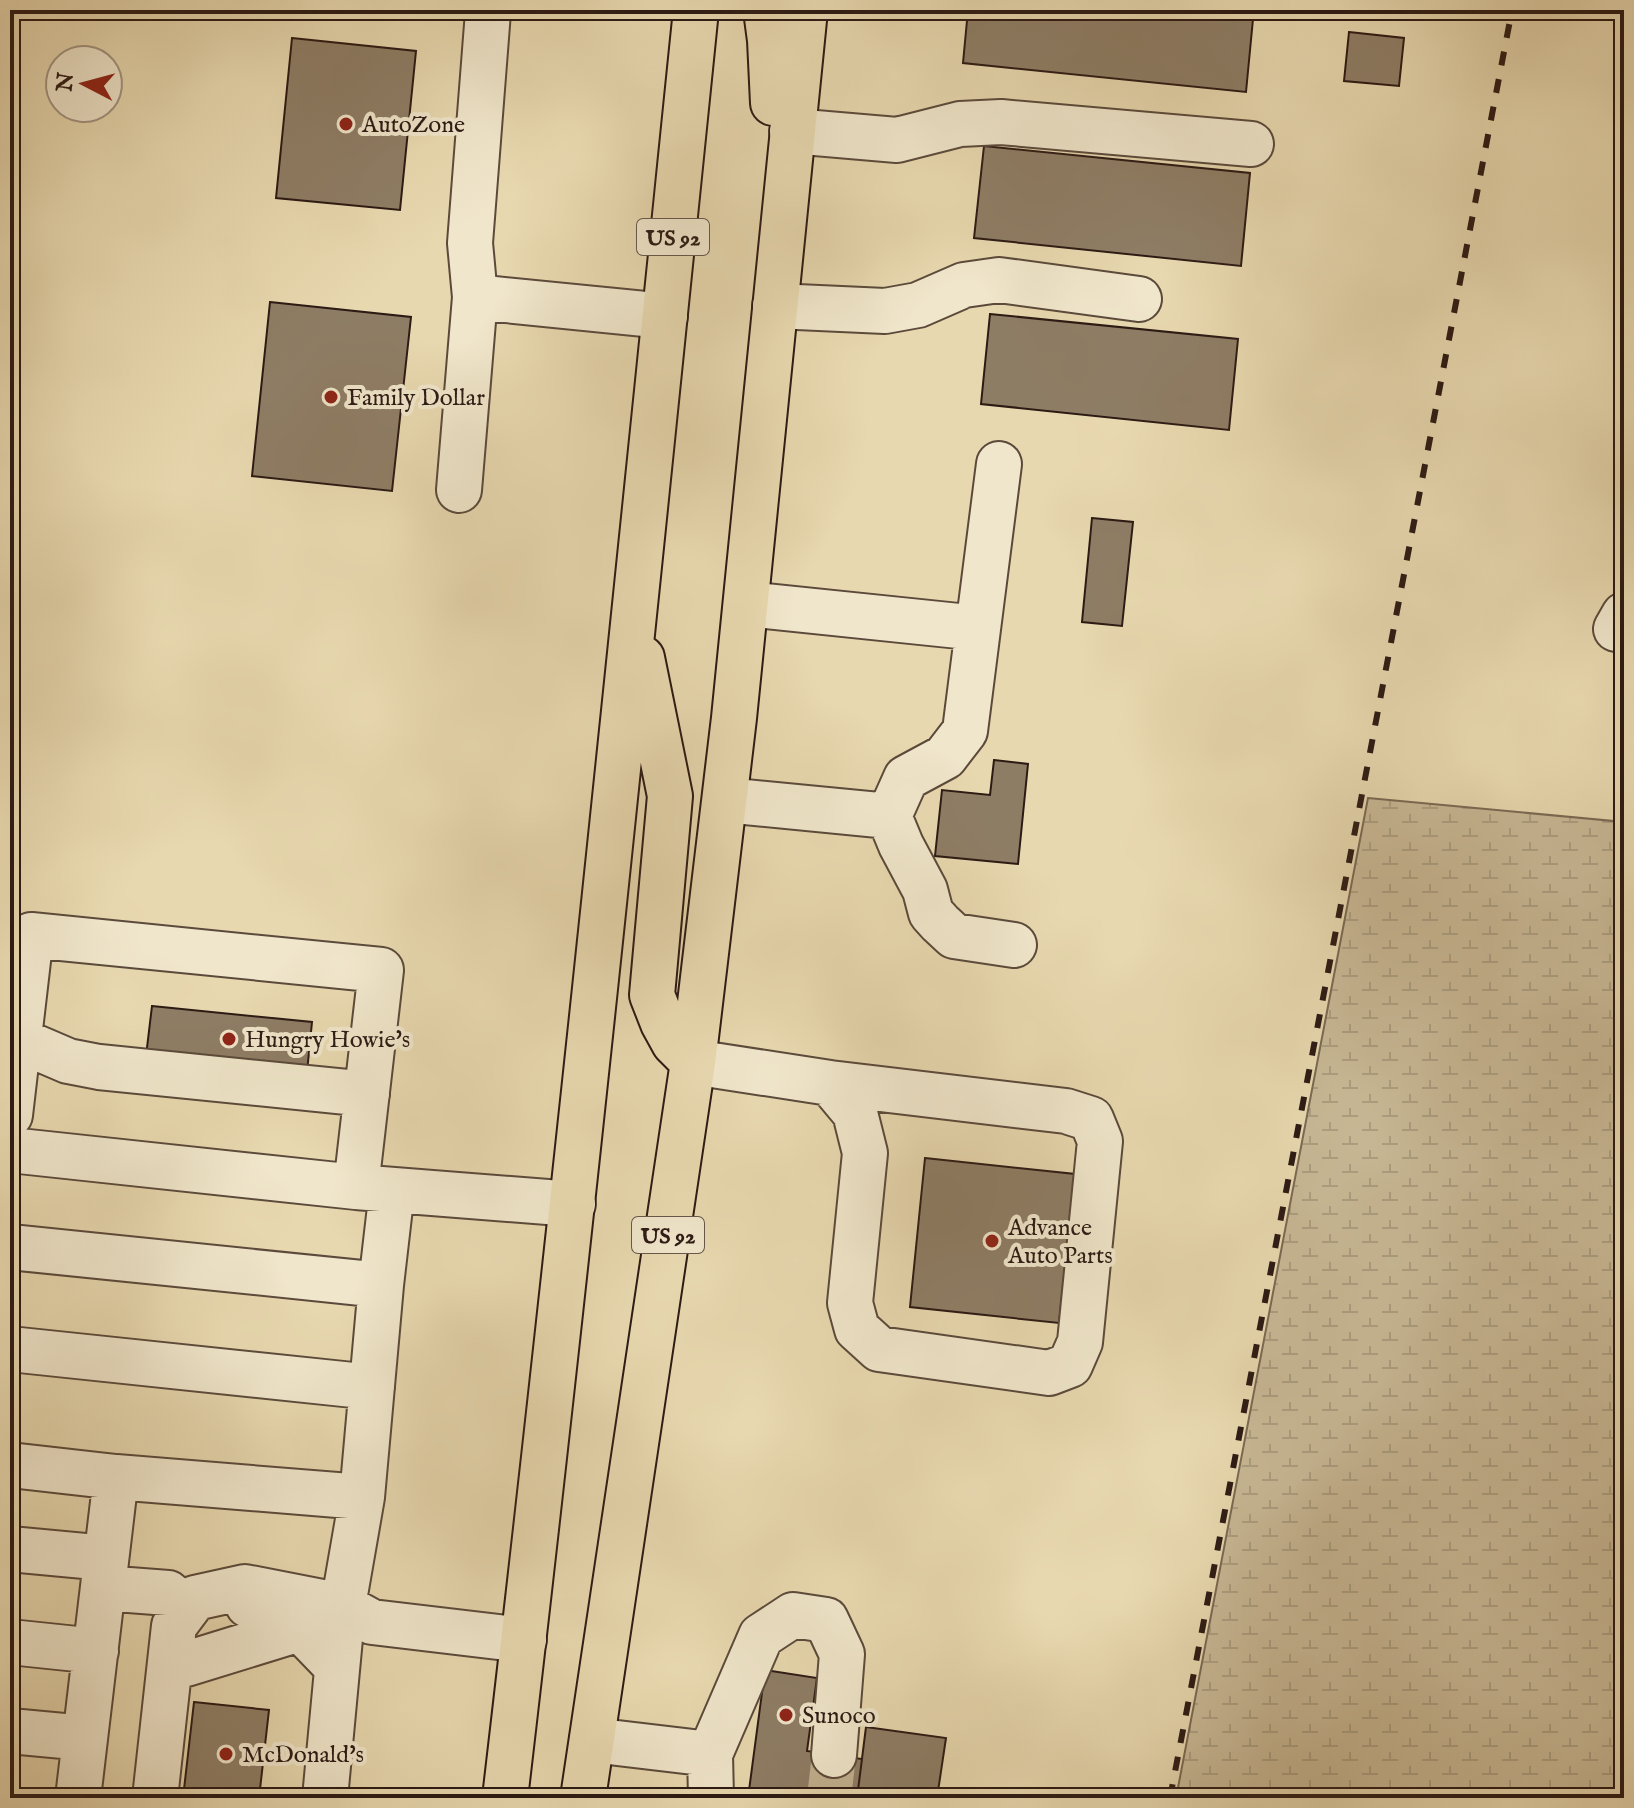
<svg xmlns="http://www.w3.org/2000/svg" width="1634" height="1808" font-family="'IM FELL English',serif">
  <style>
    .wetland { fill: url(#wetland-marsh); stroke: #7a6954; stroke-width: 2 }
    .building { fill: #8e7d65; stroke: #2c1a14; stroke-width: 2 }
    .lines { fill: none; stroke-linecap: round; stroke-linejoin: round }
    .minor-tunnel { stroke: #c2b290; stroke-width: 44; stroke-dasharray: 44 22; stroke-linecap: butt }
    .minor-casing { stroke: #5b4a3b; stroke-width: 48 }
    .major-casing { stroke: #2c1a14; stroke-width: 48 }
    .minor { stroke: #f0e6cb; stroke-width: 44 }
    .major { stroke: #e8d8af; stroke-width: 44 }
    .rail { stroke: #2c1a14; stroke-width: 6; stroke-dasharray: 14 14; stroke-linecap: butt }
    .poi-dot { fill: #8f2418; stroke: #f0e6cb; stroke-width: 3 }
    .labels { text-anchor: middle; stroke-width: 8; stroke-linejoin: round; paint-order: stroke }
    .shield { fill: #f0e6cb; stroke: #67574b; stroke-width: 2 }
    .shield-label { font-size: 22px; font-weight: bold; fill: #2c1a14 }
    .poi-label { font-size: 24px; fill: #2c1a14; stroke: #f0e6cb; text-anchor: start }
  </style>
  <defs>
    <pattern id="wetland-marsh" width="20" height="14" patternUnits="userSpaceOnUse" patternTransform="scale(2)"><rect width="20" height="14" fill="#c8b895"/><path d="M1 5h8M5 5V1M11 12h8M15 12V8" fill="none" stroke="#ac9e80"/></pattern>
  </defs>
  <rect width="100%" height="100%" fill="#e8d8af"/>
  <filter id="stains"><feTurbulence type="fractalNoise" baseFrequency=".0025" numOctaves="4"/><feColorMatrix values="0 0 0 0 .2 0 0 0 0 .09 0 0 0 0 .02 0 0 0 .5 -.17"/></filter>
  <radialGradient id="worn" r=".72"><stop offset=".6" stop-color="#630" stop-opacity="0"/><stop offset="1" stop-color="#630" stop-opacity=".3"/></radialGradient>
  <path class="wetland" d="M1368,798L1624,822V1798H1176Z"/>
  <path class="building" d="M968,10H1163L1253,19L1246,92L963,63Z
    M1349,32L1404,38L1399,86L1344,81Z
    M292,38L416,51L400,210L276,198Z
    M984,146L1250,173L1241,266L974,238Z
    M270,302L411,317L392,491L252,476Z
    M990,314L1238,339L1229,430L981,404Z
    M1092,518L1133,522L1122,626L1082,622Z
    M994,760L1028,764L1018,864L935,856L942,790L990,795Z
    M152,1006L312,1022L307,1072L146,1056Z
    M925,1158L1075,1174L1059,1323L910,1307Z
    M765,1670L817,1678L807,1751L862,1759L857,1798H748Z
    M194,1702L269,1710L259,1798H183Z
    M866,1727L946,1738L937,1798H857Z"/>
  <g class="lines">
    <path class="minor-tunnel" d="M829,1798L834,1755"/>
    <defs>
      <path id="minor" d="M486,10L488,12L470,243L475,297L665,316
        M792,131L897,140L960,124L1001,122L1251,144
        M775,306L885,311L918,305L964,285L999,280L1139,299
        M999,464L965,731L945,757L906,778L889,816L901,845L925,890L931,913L940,923L954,936L1014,945
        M459,490L475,297
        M746,604L978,628
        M1616,629L1624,615
        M725,800L889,816
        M19,1040L68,1061L99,1067L367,1094
        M693,1062L830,1083L855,1113L865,1153L850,1303L857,1329L879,1349L1049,1373L1070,1365L1080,1342L1100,1141L1091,1119L1066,1111L830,1083
        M10,1115L31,935L381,970L356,1187
        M10,1150L356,1187L573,1204
        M10,1247L381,1285
        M10,1349L372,1387
        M10,1465L116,1477L362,1497L381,1285L392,1190
        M362,1497L343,1606L372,1622L524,1640
        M10,1549L106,1558
        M103,1588L168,1593L186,1609
        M248,1605L275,1608L284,1612L337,1667
        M10,1642L96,1651
        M186,1664L293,1631L303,1632
        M10,1731L85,1738
        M592,1740L710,1754L761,1636L793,1615L826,1620L842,1654L834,1755
        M710,1754L711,1798
        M78,1798L116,1477
        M155,1798L174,1626L195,1598L245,1587L343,1606L325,1798"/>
      <path id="major" d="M766,10L770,40L773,103
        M642,658L670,796L652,995L663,1023L674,1043L693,1062
        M505,1798C575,1203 635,606 696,10
        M583,1798L693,1062L734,718L805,10"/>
    </defs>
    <use href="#minor" class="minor-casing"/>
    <use href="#major" class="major-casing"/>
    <use href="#minor" class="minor"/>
    <use href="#major" class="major"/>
    <path class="rail" d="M1170,1798L1512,10"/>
  </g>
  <g class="poi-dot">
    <circle cx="346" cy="124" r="8"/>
    <circle cx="331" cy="397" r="8"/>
    <circle cx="229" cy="1039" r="8"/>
    <circle cx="992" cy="1241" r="8"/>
    <circle cx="786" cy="1715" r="8"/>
    <circle cx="226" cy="1754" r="8"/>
  </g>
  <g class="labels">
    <g class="shield">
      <rect x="637" y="219" width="72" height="36" rx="6"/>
      <rect x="632" y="1217" width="72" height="36" rx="6"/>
    </g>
    <g class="shield-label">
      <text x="673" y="245">US 92</text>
      <text x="668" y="1243">US 92</text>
    </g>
    <g class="poi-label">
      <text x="362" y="132">AutoZone</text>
      <text x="347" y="405">Family Dollar</text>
      <text x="245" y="1047">Hungry Howie's</text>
      <text x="1008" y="1235">Advance<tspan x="1008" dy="28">Auto Parts</tspan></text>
      <text x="802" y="1723">Sunoco</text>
      <text x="242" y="1762">McDonald's</text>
    </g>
  </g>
  <rect width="1634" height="1808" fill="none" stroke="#e8d8af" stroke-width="40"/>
  <rect x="12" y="12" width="1610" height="1784" fill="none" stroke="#2c1a14" stroke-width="4"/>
  <rect x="20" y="20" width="1594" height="1768" fill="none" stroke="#2c1a14" stroke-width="2"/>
  <g transform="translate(84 84) rotate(276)"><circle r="38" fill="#f0e6cb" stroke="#a29482" stroke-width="2"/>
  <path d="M0-6L14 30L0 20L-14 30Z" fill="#8f2418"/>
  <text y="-12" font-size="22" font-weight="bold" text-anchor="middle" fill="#2c1a14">N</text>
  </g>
  <rect width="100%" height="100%" filter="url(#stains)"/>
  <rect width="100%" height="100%" fill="url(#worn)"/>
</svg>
